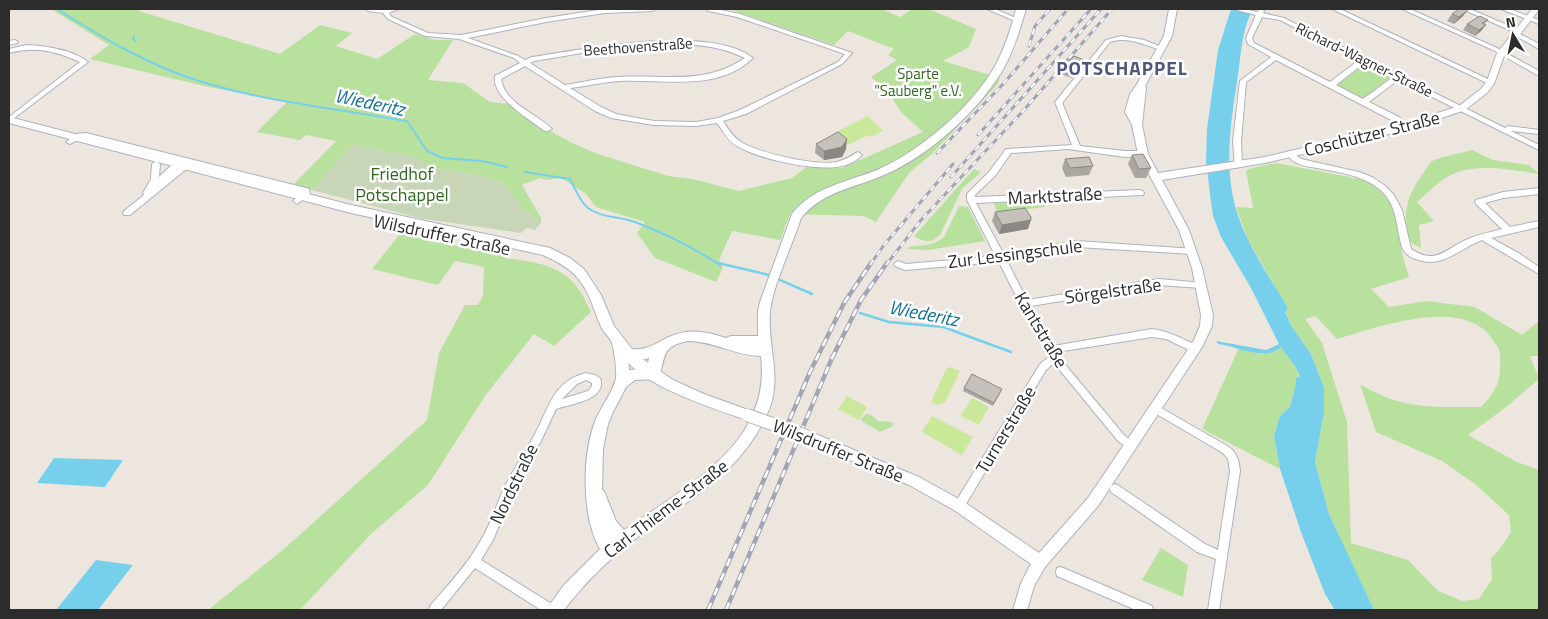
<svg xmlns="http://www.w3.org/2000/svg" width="1548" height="619" font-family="'Titillium Web',sans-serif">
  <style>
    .green { fill: #b8e19e; fill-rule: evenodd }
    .cemetery { fill: #c7d6b7 }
    .pitch { fill: #cae89a }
    .water { fill: #77d0eb }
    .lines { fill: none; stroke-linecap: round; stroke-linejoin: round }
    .stream-far1 { stroke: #77d0eb; stroke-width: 2 }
    .stream { stroke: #77d0eb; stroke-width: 2.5 }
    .minor-casing { stroke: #afb2bc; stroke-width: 2 }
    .tertiary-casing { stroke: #afb2bc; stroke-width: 2 }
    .secondary-casing { stroke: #afb2bc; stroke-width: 2 }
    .minor { fill: #fff; fill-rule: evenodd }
    .tertiary { fill: #fff; fill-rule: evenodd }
    .secondary { fill: #fff; fill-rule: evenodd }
    .rail-far1-casing { stroke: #a2a5b5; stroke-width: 3 }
    .rail-casing { stroke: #a2a5b5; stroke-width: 4.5 }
    .rail-far1 { stroke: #fff; stroke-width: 2; stroke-dasharray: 6; stroke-linecap: butt }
    .rail { stroke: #fff; stroke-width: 2.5; stroke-dasharray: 8; stroke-linecap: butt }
    .tertiary-bridge-casing { stroke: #afb2bc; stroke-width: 14; stroke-linecap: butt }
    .tertiary-bridge { stroke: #fff; stroke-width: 12 }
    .wall { fill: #aaa6a0 }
    .shaded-wall { fill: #8b8782 }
    .building { fill: #c6c1ba; stroke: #8b8782 }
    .labels { text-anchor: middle; stroke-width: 5; stroke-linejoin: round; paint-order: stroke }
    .far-street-label { font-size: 15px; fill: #2c2c2c; stroke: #fff }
    .far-park-label { font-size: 15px; fill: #30681e; stroke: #fff }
    .street-label { font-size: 18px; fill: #2c2c2c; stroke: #fff }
    .park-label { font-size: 18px; fill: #30681e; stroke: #fff }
    .far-district-label { font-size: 19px; font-weight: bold; letter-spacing: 1px; fill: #4e587c; stroke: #fff }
    .water-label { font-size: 19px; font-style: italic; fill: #137099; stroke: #fff }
  </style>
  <rect width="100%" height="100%" fill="#ede6df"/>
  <path class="green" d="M51,9H141L139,11L280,54L320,25L352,33L336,46L377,59L415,34L435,40H453L428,80L463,83L490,102L510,104L541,126L572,143L598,154L668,176L693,179L739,191L792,178L812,163L842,168L923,132L901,112L887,90L871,77L897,60L888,55L894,49L848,31L834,45L732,10L722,9H882L900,17L912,9H929L976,29L969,47L943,61L1000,78L997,85L933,153L909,173L876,222L864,216L790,214L780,240L732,231L719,260L723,268L716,282L655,258L637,233L645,222L596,207L585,193L561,178L547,180L540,178L522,185L541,218V223L522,207L502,183L481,176L432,167L418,158L353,144L312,190L292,186L336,141L306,135L300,140L257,132L287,102L204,86L90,59L109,45Z
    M1365,64L1391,77L1363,99L1336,85Z
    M1472,150L1493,160L1529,165L1539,174C1515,170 1481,164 1458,172C1442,177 1430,191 1417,202L1434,221L1419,225L1421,248L1411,243C1400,219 1407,195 1422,175C1425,171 1428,165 1431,162C1437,157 1463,153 1472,150Z
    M1276,163L1365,180C1394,190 1396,220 1401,246C1402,256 1406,267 1409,277L1371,289L1389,307L1426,301L1475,307L1522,335L1539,321V356H1530L1539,379L1505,408L1468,435L1517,462L1539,470V610H1374L1370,603L1329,514L1315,462L1324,413V388L1311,354L1292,327L1273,283L1248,240L1236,207L1253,208L1246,171L1248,169ZM1315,316L1337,339C1376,328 1464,295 1492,339C1496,344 1500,349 1500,356C1501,381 1498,389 1481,407C1433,407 1402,410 1360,384L1376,432L1442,461L1475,484L1509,515L1511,532L1499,550L1491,558L1492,579L1479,599L1462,601L1438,591L1408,560L1351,543L1347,422L1322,343L1305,319Z
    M974,169L981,172L962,189L940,235C931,244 924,242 914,236Z
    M1041,199L1045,207L998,213L993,202Z
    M959,206L968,207L985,241L928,250L908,249L909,247C923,245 934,246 944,237Z
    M400,234L505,256V258C550,264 572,267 591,312L554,346L534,334L485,396L428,485L372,533L300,610H208L284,549L427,420L439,353L465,305H478L483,295L484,267L455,261L438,285L372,269Z
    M1281,347C1288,358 1296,365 1300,378H1296L1295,388L1290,407L1280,416L1274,436L1280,469L1202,429L1239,348L1262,354Z
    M866,414L871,415L878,421L892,422L893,426L880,432L863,422L861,419Z
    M1161,548L1188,565L1183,597L1142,580Z"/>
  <path class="cemetery" d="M353,144L418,158L432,167L481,176L502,183L522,207L541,223L535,230L526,228L521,233L419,218L312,190Z"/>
  <path class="pitch" d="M868,116L883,131L871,137L868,135L848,145L834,133Z
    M950,367L960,371L945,402L937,405L931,402L946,369Z
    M847,396L867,407L859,420L838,409Z
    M972,398L989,407L979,425L961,416Z
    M932,416L973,437L962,455L922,432Z"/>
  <path class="water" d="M1231,9H1253C1241,31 1241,58 1237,82C1230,126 1223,175 1239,218C1250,250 1271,279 1288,308L1285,312L1292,327L1311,354L1324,388V413L1315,462L1329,514L1374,610H1335L1325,594L1301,532L1280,469L1274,436L1280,416L1290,407L1295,388L1296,378L1300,377C1296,365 1288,358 1281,347C1265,362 1236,346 1218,344L1216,341L1266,350L1279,344L1251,288L1221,237L1213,216L1211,202L1206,161L1207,129L1218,50Z
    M54,458L123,460L105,487L37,483Z
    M96,560L133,565L98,610H56Z"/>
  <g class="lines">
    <path class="stream-far1" d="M57,9C101,37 148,65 199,81C266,102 338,109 407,121L427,151L443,158L482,161L507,167
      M134,36L133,39L135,41
      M525,172L570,179C575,188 580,202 588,208C601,218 619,216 635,222C664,233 694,248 720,265"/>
    <path class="stream" d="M718,263L769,275
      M780,280L812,294
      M860,313L889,322L943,327L1011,352"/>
    <defs>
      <path id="minor" d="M365,9H398L397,10L390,12L389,14L392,17L428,33L461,35L546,18L605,9H656L653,11L605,13L546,22L468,38L518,56L525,60L532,57C584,49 711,24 753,58C718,92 664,79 620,81C603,82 587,86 570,88L601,107L616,114L654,121L696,122L718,118L740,110L838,62L845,54L737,17L708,11L705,9H716L740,14L852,53L842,64L746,114L723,121C728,129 733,137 741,142C759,153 820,168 840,161C847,159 852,155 858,152L862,155C857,160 849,165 842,166C818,172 758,159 737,146C728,141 723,131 717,123L696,126L654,125L611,118L595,111L525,66L501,79C505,104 536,113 552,129L548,131H545C530,120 491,97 495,76L520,63L514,58L459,39L425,36L388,19L383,13L368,11ZM678,44C704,45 721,47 745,58C703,86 665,74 618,77C600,78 583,82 565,85L530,63L534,61L600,50Z
        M987,9H995L1020,20L1015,21Z
        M1233,9H1244L1257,12L1261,9L1264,11L1263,13L1284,18L1505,128L1508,126L1539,130V134L1511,131L1539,145V150L1398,80L1369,102L1399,117L1410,127L1406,129L1393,121L1276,60L1246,82L1241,141L1242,165L1241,167H1235L1233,141L1240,81L1271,57L1248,44L1246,38L1256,15ZM1262,17L1280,20L1359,60L1330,82L1254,43L1252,38ZM1364,63L1393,77L1363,99L1336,85Z
        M1332,9H1340L1494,82L1491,84H1489Z
        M1402,9H1410L1497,48L1539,71V76L1493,50Z
        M1462,9H1470L1521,31L1522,32L1520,34L1539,44V49L1514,35L1513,34L1514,32Z
        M1501,9H1509L1539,20V24Z
        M1121,36L1144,40L1164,48L1161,50C1144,45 1128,36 1110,42L1063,102V105L1080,146L1125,151H1143L1147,154L1146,156L1125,157L1068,149L1011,153L995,176L975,195V197L1140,190L1143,191L1144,193L1143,195L976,203L1003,253L1077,241L1195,249L1196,251L1192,254L1077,247L1006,259L1027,300L1159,279L1204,283L1205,285L1204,287L1201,288L1159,285L1031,306L1053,346L1152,329C1169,331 1183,339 1198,346L1200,349L1198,352L1195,353L1166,339L1152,337L1057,352L1068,368L1124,435L1134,443L1136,446L1134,449L1131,450L1118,441L1054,363L1046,370L963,509L959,511L955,509L954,506L955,503L1040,364L1050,356L1021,306L998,260L975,264L905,270L895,266L894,264L898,261L906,264L975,258L995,255L967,200V194L989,172L1006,149L1072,145L1055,102L1106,40Z
        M15,40L18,42L17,43L9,45V41Z
        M27,45C47,46 73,50 88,62L9,122V117L80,62C55,51 36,46 9,53V49Z
        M86,133L306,188L309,189L310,194L297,204L293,201L302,193L86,137L81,138L70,144L66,142L76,134Z
        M1291,151L1301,159L1359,172L1372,177L1384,185L1394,195L1402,210L1411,249C1437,266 1446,248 1468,239C1479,234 1491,232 1502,229L1476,204L1475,202L1476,200L1503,192L1539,188V194L1503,198L1485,203L1510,227L1539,221V227L1491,238L1520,254L1539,267V274L1482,240C1460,248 1444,268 1419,260C1415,259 1409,257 1406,253C1402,250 1401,244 1400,239C1396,220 1395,201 1378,188C1361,175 1338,172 1317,168C1311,167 1301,166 1295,162C1292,161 1289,157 1287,154Z
        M156,161L160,164L159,177L175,162H181L182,164L177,169L186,163L190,166L130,215H124L123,213L124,211L144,195L143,193L151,179L152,164Z
        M586,373L595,375L600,378C608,400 570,404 556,409L541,441L513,492L493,540L481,560L555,606L556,610H541L475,568L441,610H429L430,606C448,585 468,564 481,540C492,522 497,502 506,484C515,467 526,451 535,434C549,408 553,381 586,373ZM586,380L592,383V386L588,391L562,399L577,384Z
        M1156,405L1229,447C1237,453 1239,461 1240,471L1219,610H1208L1216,559L1197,552L1111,492L1110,489L1111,486L1115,484L1119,486L1205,544L1218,550L1230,471L1228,459L1223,453L1153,412L1151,409L1153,406Z
        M1061,567L1152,606L1153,610H1136L1057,576L1056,572L1057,568Z"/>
      <path id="tertiary" d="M1169,9H1177L1172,36L1145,86L1146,88L1142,125L1148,154L1158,173L1265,157L1404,124L1459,106L1481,89L1487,81L1497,53L1532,9L1539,10L1505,53L1494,84L1487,93L1465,110L1406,130L1265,163L1162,180L1189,230L1202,268L1213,315L1212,326L1202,347L1098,506L1045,567L1034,586L1027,610H1013L1021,583L1031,564L954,510L909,485L802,440L800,436L802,432L806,430L919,477L964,502L1039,553L1088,498L1193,342L1200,326L1201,315L1192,268L1179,230L1138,154L1132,125L1125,112L1130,94L1137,84L1164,36Z
        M628,349L673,380L704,394L751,411L753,415L751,419L747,420C715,409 638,385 622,354L624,351Z"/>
      <path id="secondary" d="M1016,9H1026C1020,28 1015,48 1005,66C982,108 928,157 884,175C854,188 823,191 801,218C793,244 772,287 770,312C767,346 783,378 768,412C739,478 683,502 630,543C606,562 583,585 564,610H546L564,585L600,549C581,517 582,452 596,419C602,405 613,392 616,378C617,370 614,347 611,341C609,337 605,333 602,329C594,311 589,289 575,275C566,266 554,260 543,255L351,213L9,123V117L351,205L550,248L570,258L584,269L601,295L614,326L632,349C646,351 656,343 669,337C688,328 706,331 726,338L731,336H758V311L760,302L792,214C815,185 847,183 879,169C920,151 973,106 995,66C1005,48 1011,28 1016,9ZM688,341C714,341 736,356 761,356C772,445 685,487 624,530L616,521L604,491L602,490L603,449L608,424L613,412L626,387L635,380L658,379C667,359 658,347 688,341ZM649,358L647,369L629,370L628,359L641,360Z"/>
    </defs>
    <use href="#minor" class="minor-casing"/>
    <use href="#tertiary" class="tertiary-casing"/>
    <use href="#secondary" class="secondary-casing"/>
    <use href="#minor" class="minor"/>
    <use href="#tertiary" class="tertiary"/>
    <use href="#secondary" class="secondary"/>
    <defs>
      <path id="rail-far1" d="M1029,46L1035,26L1050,9
        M978,135L1091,9
        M937,153L1004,83L1068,9
        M951,177L1101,9
        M870,265L884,245L953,164
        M886,265L921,220L1024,110L1112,9"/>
      <path id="rail" d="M708,610L810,372L844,303L871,263
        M726,610L832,358L861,300L887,263"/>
    </defs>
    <use href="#rail-far1" class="rail-far1-casing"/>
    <use href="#rail" class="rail-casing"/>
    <use href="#rail-far1" class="rail-far1"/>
    <use href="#rail" class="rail"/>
    <defs>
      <path id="tertiary-bridge" d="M747,415L806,436"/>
    </defs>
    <use href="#tertiary-bridge" class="tertiary-bridge-casing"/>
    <use href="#tertiary-bridge" class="tertiary-bridge"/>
  </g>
  <path class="wall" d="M1452,14L1463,16L1454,24L1447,21Z
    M1488,20L1484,24L1481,31L1475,36L1463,30L1467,24Z
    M1084,60L1082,66L1072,78L1061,74L1063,68Z
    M816,144L846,149L842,157L824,160L815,153Z
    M1132,155L1151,168L1146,178H1135L1128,164Z
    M1065,159L1093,166L1089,175L1066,177L1062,168Z
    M995,212L1028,229L999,234L992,221Z
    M964,388L1002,389L993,406L963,391Z"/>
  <path class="shaded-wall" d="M1468,10L1463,16L1454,24L1459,17Z
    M1486,25L1481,31L1475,36L1479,30Z
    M1084,60L1082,66L1072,78L1074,72Z
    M847,139L846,149L842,157L824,160V151Z
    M1031,220L1028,229L999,234L1002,225Z"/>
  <path class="building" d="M1459,9H1464L1468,10L1459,17L1452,14Z
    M1480,16L1488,20L1482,23L1486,25L1479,30L1467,24Z
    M1074,56L1084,60L1074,72L1063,68Z
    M838,132L847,139L842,147L824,151L816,144Z
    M1143,154L1151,168L1139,169L1132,155Z
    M1089,157L1093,166L1070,168L1065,159Z
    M1025,208L1031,217V220L1002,225L995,212Z
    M972,374L1002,389L994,403L964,388Z"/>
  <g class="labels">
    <g class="far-street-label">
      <text transform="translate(638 47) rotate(-4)" y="5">Beethovenstraße</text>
      <text transform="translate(1364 60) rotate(26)" y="5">Richard-Wagner-Straße</text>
    </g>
    <g class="far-park-label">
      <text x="918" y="79">Sparte<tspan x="918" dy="17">"Sauberg" e.V.</tspan></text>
    </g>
    <g class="street-label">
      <text transform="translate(1372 134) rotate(-14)" y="6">Coschützer Straße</text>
      <text transform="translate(1055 196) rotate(-3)" y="6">Marktstraße</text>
      <text transform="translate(442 235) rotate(12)" y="6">Wilsdruffer Straße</text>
      <text transform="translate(1015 254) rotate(-7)" y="6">Zur Lessingschule</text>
      <text transform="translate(1113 291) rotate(-8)" y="6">Sörgelstraße</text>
      <text transform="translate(1041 330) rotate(59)" y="6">Kantstraße</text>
      <text transform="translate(1006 430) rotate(-59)" y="6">Turnerstraße</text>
      <text transform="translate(838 451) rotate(22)" y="6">Wilsdruffer Straße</text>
      <text transform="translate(514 484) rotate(-64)" y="6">Nordstraße</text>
      <text transform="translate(666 509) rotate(-37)" y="6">Carl-Thieme-Straße</text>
    </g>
    <g class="park-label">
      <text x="402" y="180">Friedhof<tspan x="402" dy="21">Potschappel</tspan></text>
    </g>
    <g class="far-district-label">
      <text x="1122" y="75">POTSCHAPPEL</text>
    </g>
    <g class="water-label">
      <text transform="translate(370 102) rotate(12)" y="7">Wiederitz</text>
      <text transform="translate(924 313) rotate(11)" y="7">Wiederitz</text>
    </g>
  </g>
  <rect width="1548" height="619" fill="none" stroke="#2c2c2c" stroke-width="20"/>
  <g transform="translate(1513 35) rotate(350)" stroke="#ffffff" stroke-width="4" paint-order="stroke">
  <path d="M0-4L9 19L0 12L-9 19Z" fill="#2c2c2c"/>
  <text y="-8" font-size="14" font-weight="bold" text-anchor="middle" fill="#2c2c2c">N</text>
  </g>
</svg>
